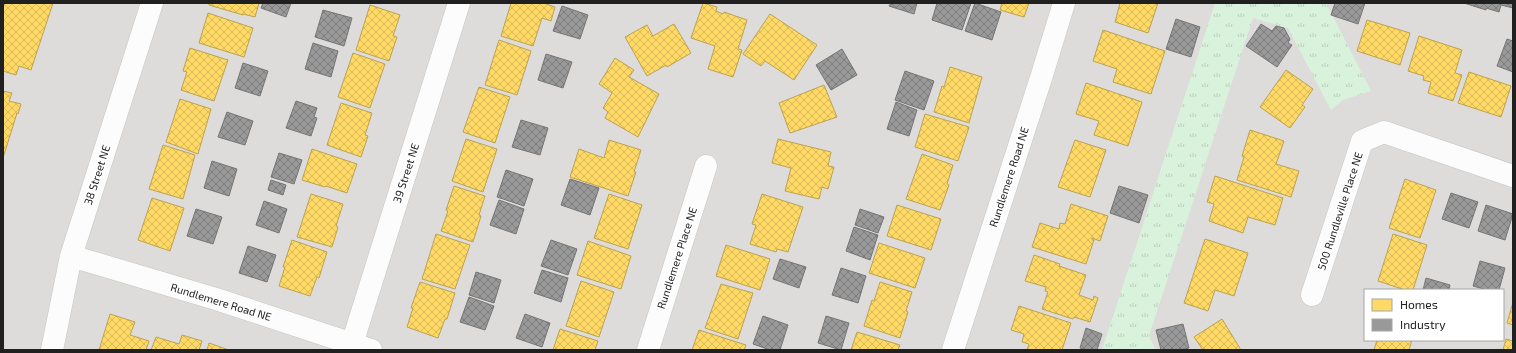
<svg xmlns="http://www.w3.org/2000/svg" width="1516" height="353" font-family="'Exo 2',sans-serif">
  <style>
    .residential { fill: #dddcda; fill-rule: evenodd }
    .park { fill: url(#park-tufts) }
    .homes { fill: url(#homes-cross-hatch); stroke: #bca251 }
    .industry { fill: url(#industry-cross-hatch); stroke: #757575 }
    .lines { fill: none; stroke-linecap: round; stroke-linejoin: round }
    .minor-casing { stroke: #c5c5c3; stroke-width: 23 }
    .minor { stroke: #fcfcfc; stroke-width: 22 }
    .labels { text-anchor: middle; stroke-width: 4; stroke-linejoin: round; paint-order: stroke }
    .street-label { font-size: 11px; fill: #202020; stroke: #fff }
  </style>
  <defs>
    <pattern id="park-tufts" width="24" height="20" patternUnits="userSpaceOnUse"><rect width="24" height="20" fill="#d9f2dc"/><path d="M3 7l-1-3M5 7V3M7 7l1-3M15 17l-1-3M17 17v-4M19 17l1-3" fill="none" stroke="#bacfbc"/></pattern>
    <pattern id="homes-cross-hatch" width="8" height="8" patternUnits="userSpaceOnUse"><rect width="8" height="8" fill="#ffd966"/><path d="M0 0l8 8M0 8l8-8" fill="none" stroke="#daba58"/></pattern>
    <pattern id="industry-cross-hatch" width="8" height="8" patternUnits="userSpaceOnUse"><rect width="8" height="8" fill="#999"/><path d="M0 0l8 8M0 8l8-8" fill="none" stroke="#7c7c7c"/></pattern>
  </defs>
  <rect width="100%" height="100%" fill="#eeede9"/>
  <path class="residential" d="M3,3H1513V350H3ZM1365,290H1503V340H1365Z"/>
  <path class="park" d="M1215,3H1326L1371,91L1343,100L1331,110L1288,28L1253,18L1149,336L1156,350H1102Z"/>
  <path class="homes" d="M5,3H53L31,70L19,66L16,75L3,71V8Z
    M209,3H259L255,17L243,14V15L209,5Z
    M511,3H546V4L555,7L551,21L542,18L533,46L501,36Z
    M703,3L717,7L716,11L723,14L724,12L747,20L738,49L742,50L733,77L708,69L715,46L691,38Z
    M1002,3H1029L1024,17L1000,10Z
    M1120,3H1158L1148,33L1115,22Z
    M370,5L400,15L393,36L397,37L389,61L356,50Z
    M208,13L253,28L244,57L199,43Z
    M770,14L817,45L794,80L765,61L761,66L743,54Z
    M1367,20L1410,33L1400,65L1357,51Z
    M674,24L691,53L667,67L666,65L647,76L625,37L647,25L653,36Z
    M1103,30L1165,51L1151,94L1113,82L1117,69L1093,61Z
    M1419,36L1462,50L1455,73L1462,75L1453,101L1428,93L1431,82L1423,80L1424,76L1408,71Z
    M499,40L531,51L517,95L485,85Z
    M190,48L228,60L214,101L181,90L187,72L183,71Z
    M353,53L385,64L370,108L338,97Z
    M615,58L634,70L629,77L659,94L638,137L605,118L608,112L603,108L612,93L599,84Z
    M950,67L982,77L969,123L934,112L942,86L944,87Z
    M1286,70L1313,89L1302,105L1305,107L1290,128L1260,107Z
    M1469,72L1511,86L1501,117L1458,103Z
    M1086,83L1142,102L1128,146L1094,135L1099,121L1076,114Z
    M824,85L837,117L790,133L779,103Z
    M479,87L510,97L495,143L463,132Z
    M3,91L12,93L9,101L21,104L18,114L17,113L3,158Z
    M180,99L211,109L198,154L166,142Z
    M341,103L372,113L365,135L368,136L361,157L327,145Z
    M925,114L969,127L958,161L915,147Z
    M1250,130L1284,141L1276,164L1299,171L1291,197L1237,180L1244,157L1242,156Z
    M466,139L497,149L483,192L452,181Z
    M778,139L831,152L828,166L834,167L828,189L822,187L819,199L785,191L791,168L772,163Z
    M609,140L641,150L634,172H636L628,196L570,177L579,149L604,158Z
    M1075,140L1106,150L1090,197L1058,187Z
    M163,145L195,155L183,199L149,189Z
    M312,149L357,164L347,193L326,186L325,187L302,180Z
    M922,154L953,165L947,184L949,185L940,210L906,199Z
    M1215,176L1283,198L1275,225L1248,217L1243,233L1209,221L1214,204L1207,202Z
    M1405,179L1436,190L1420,238L1389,228Z
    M454,186L485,196L479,215L481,216L473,242L441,231L448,211L446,210Z
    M311,194L343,204L336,226L338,227L332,247L297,237Z
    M609,194L642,205L628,249L594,238Z
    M762,194L803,207L788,252L777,249L776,252L750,244L756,225L752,224Z
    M152,198L184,208L170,251L138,240Z
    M1071,204L1108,216L1100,241L1092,238V240H1094L1086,264L1032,247L1040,223L1059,229L1060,223L1065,224Z
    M897,205L941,219L931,250L887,236Z
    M436,234L470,245L455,289L422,279Z
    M1393,234L1427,245L1413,290H1405L1378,281Z
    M1205,239L1248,253L1234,296L1215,290L1208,311L1184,303Z
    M292,240L327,252L319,278L317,277L310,296L279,286L285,267H283Z
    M588,241L631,256L621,289L577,275Z
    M879,243L925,258L915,288L869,273Z
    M726,245L770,259L760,290L716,276Z
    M1034,255L1060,264L1059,266L1086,275L1079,295L1093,300L1094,296L1098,298L1090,322L1074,317L1073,319L1042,309L1048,292L1045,291L1046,287L1025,281Z
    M581,281L614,292L599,337L566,326Z
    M420,282L455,293L447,319H445L438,338L407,327L413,308H411Z
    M880,282L912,292L906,311L908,312L900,338L864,326L872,300L874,301Z
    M721,284L753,293L738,339L705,328Z
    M1513,302V325L1507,323Z
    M1019,306L1071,323L1062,350H1027L1029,344L1022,342L1024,334L1011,330Z
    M110,314L135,322L130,335L149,341L146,350H99Z
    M1222,319L1241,350H1203L1194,337Z
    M560,329L598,341L595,350H553Z
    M699,330L746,345L744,350H692Z
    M857,332L900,345L898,350H851Z
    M182,335L202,341L199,350H151L156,337L179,344Z
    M1506,339L1513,341V350H1503Z
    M1377,340H1412L1409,350H1374Z
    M209,343L229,350H207Z"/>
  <path class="industry" d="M263,3H291L286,17L261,8Z
    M891,3H917L914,14L889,6Z
    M937,3H971L962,30L932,20Z
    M975,3L1001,12L992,40L965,31Z
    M1335,3H1365L1358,24L1331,15Z
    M1464,3H1513V8L1501,5L1499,12L1486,8V10Z
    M562,6L588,15L580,39L553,31Z
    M323,10L352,18L344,46L315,37Z
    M1176,19L1200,27L1191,57L1166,49Z
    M1261,24L1272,31L1276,26L1284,28L1290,39L1288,43L1292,45L1277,67L1246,46Z
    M1507,39L1513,41V72L1497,66Z
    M313,43L338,51L331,77L305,69Z
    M842,49L857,75L831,90L816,65Z
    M546,54L572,62L563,88L538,80Z
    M243,63L268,71L260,96L235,88Z
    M905,71L934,81L924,110L895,100Z
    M296,101L317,108L314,117L317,118L311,136L286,128Z
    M896,102L917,110L909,136L887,129Z
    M227,112L253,121L245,145L218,137Z
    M521,120L548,128L540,155L512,147Z
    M279,153L302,160L294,184L271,177Z
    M212,161L237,169L229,196L204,188Z
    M506,170L533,179L524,206L497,197Z
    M570,179L599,188L590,215L561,205Z
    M271,180L286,185L283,195L268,190Z
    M1119,186L1148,195L1139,223L1110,213Z
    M1451,193L1478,202L1469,228L1442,219Z
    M499,200L524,209L516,234L490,225Z
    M264,201L287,209L279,233L256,225Z
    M1486,205L1513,214L1505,240L1478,231Z
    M196,209L222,217L213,244L187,236Z
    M860,209L884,217L878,233L855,225Z
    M854,227L878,235L870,260L846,251Z
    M551,240L577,249L568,275L541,266Z
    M248,246L276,255L267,282L239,273Z
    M780,259L806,267L799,288L773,279Z
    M1480,261L1505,268L1499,290H1487L1473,286Z
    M841,268L866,276L858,303L832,295Z
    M542,270L568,278L561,302L534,293Z
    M476,272L501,280L494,303L469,295Z
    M1426,278L1450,285L1449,290H1423Z
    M469,297L494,306L485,330L460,322Z
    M525,314L550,323L542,347L516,338Z
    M763,316L788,325L780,350H770L753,344Z
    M826,316L849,323L841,350L818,343Z
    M1183,324L1189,348L1179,350H1161L1156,330Z
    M1086,328L1102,334L1097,350H1085L1080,348Z"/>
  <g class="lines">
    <defs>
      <path id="minor" d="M71,256L216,299L371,350
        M1312,295L1362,141L1384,132L1513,176
        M352,344L459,3
        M52,350L71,256L152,3
        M648,350L706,166
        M953,350L1042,75L1064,3"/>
    </defs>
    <use href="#minor" class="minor-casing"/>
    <use href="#minor" class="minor"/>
  </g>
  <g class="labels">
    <g class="street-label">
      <text transform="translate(406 173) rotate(-72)" y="4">39 Street NE</text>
      <text transform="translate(97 175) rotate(-72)" y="4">38 Street NE</text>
      <text transform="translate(1009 177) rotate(-72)" y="4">Rundlemere Road NE</text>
      <text transform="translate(1340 211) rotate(-72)" y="4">500 Rundleville Place NE</text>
      <text transform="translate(677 258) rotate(-72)" y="4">Rundlemere Place NE</text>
      <text transform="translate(221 302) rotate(17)" y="4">Rundlemere Road NE</text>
    </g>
  </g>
  <rect width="1516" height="353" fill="none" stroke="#202020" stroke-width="8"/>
  <rect x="1364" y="289" width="140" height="52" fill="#ffffff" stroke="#a6a6a6"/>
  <rect x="1372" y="299" width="20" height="12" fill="#ffd966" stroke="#a6a6a6"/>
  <text x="1400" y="309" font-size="12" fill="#202020">Homes</text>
  <rect x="1372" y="319" width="20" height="12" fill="#999999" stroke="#a6a6a6"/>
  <text x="1400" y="329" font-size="12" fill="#202020">Industry</text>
</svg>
